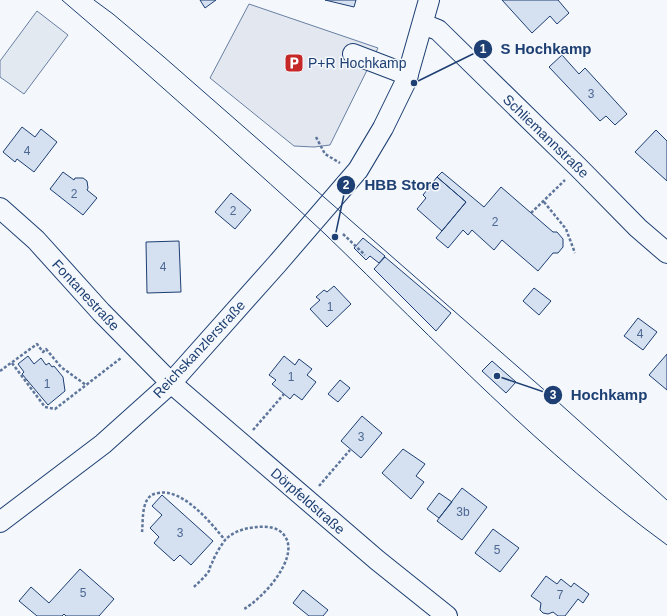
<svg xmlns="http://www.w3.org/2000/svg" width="667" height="616" font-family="Helvetica,sans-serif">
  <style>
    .green { fill: #e3e9f0; stroke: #687fa3 }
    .parking { fill: #e3e8f0; stroke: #687fa3 }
    .building { fill: #d5e0f0; stroke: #1d3f73 }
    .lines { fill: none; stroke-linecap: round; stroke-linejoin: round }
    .minor-casing { stroke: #1d3f73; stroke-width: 22 }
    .path { stroke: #5e769c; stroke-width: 2.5; stroke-dasharray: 3 2; stroke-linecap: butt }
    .minor { stroke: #f4f7fb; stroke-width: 20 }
    .tram { stroke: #1d3f73; stroke-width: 1 }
    .labels { text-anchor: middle; stroke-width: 3; stroke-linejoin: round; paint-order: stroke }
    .number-label { font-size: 12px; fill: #4b6792 }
    .poi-label { font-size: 14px; fill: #1d3f73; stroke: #f4f7fb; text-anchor: start }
    .street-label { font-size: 14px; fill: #1d3f73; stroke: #f4f7fb }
    .leader { fill: none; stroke: #1d3f73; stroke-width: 1.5 }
    .callout-dot { fill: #1d3f73; stroke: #f4f7fb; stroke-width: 1.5 }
    .mark-label { font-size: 12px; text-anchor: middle; font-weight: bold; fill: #fff }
    .callout-label { font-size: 15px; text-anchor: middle; font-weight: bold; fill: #1d3f73; stroke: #f4f7fb; stroke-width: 3; stroke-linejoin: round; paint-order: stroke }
  </style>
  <rect width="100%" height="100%" fill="#f4f7fb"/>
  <path class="green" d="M37,11L68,35L24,94L0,77V61Z"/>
  <path class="parking" d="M249,4L378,48L330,145L314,147L294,146L210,78Z"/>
  <path class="building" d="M200,0H216L205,8Z
    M325,0H356L354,7Z
    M502,0H558L569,13L557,24L550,16L532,33Z
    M562,55L579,74L585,68L627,114L615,125L606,116L600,121L549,67Z
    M22,127L35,137L41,129L57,142L34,172L17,159L15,162L3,152Z
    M656,130L667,141V181L635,152Z
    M63,172L74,180L75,178H83L87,181L88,188L87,190L97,198L83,215L50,189Z
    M442,172L484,207L501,187L553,232H557L563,239V247L558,253H553L538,271L502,240L494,250L472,230L468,235L463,230L448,248L436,238L466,202L437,177Z
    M437,177L466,202L442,231L417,209L426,198L423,195Z
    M231,193L251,210L235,229L215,212Z
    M363,238L385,256L379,263L370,256L366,260L354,248Z
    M179,241L181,292L147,293L146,242Z
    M385,257L451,313L436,331L374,269Z
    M334,286L351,304L327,327L310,309L320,300L316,297L324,290L327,292Z
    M534,288L551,301L539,315L523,301Z
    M638,318L657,332L643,350L624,336Z
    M667,354V390L649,375Z
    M28,356L34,364L41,358L46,365L49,363L52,367L54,366L63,377L65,391L48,405L22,374L24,372L18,364Z
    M284,356L295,365L299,359L312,369L307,375L316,382L302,400L294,394L290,399L272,384L276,380L269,375Z
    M492,361L516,382L506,393L482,371Z
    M340,380L350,388L338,402L328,394Z
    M362,416L382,433L361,458L341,441Z
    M403,449L425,464L416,476L424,482L411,499L382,473Z
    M462,488L487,507L462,540L437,521Z
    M439,493L452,502L439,518L427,509Z
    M162,495L213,541L191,565L180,555L174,561L154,543L159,537L150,528L162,515L152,506Z
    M493,529L519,548L500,572L475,553Z
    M80,569L114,599L99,616H66L64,614L62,616H37L19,601L31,587L49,603Z
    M546,576L557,584L561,579L571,587L574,583L589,594L583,603L578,599L565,616H558L553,612L548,614L543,613L540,610L541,603L531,596Z
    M303,590L328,610L323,616H309L293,603Z"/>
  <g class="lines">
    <defs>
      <path id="minor" d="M423,24L438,30L578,167L638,228L667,253
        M353,54L408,75
        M0,208L36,240L101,312L171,383L377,560L447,616
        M0,522L103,444L171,383L277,264L358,170L383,128L406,81L429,0"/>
    </defs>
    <use href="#minor" class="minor-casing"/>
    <path class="path" d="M316,137L325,154L340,163
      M544,202L566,229L575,253
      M531,213L565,180
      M343,234L365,255
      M12,363L45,407L55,409L121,358
      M0,371L37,344L43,352L46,349L61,367L86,385
      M253,430L284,394
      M319,486L350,450
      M142,532C143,523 142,511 146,502C148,497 152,494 158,493C183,488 211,523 225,540
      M194,587C199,582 205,577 209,571C210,569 210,565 212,563C215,555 221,545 226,539C234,531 246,528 257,527C268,526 280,527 286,538C298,560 262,599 244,609"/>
    <use href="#minor" class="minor"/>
    <path class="tram" d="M62,0C114,44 165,90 216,135C252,168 289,200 325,234C436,341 542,454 667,545
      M94,0L113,14L164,57L558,402L667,500"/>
  </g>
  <defs>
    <symbol id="parking-square" viewBox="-11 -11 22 22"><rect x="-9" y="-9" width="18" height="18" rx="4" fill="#c62828" stroke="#f4f7fb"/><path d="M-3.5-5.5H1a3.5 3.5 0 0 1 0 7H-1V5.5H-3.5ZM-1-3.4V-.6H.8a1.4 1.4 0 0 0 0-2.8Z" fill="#fff"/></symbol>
  </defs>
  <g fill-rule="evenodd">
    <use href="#parking-square" x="283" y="52" width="22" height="22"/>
  </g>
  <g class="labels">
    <g class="number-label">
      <text x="591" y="98">3</text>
      <text x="27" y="155">4</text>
      <text x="74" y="198">2</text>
      <text x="233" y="215">2</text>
      <text x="495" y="226">2</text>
      <text x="163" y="271">4</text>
      <text x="330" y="311">1</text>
      <text x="640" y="338">4</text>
      <text x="291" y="381">1</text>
      <text x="47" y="388">1</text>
      <text x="361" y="441">3</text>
      <text x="463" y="516">3b</text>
      <text x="180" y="537">3</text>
      <text x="497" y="554">5</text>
      <text x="83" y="597">5</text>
      <text x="560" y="599">7</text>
    </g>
    <g class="poi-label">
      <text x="308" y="68">P+R Hochkamp</text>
    </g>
    <g class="street-label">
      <text transform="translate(546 136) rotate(44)" y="5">Schliemannstraße</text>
      <text transform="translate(86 295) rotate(47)" y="5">Fontanestraße</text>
      <text transform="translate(199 349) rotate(-47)" y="5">Reichskanzlerstraße</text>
      <text transform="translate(308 501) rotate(41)" y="5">Dörpfeldstraße</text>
    </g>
  </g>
  <path class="leader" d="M414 83L483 49M335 237L346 185M497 376L553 395"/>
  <g class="callout-dot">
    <circle cx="414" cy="83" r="4"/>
    <circle cx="335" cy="237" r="4"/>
    <circle cx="497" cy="376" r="4"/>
    <circle cx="483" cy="49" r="10"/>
    <circle cx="346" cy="185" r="10"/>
    <circle cx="553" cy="395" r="10"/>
  </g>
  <g class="mark-label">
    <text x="483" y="53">1</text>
    <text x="346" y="189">2</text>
    <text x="553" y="399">3</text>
  </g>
  <g class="callout-label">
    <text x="546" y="54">S Hochkamp</text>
    <text x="402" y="190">HBB Store</text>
    <text x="609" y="400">Hochkamp</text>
  </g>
</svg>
